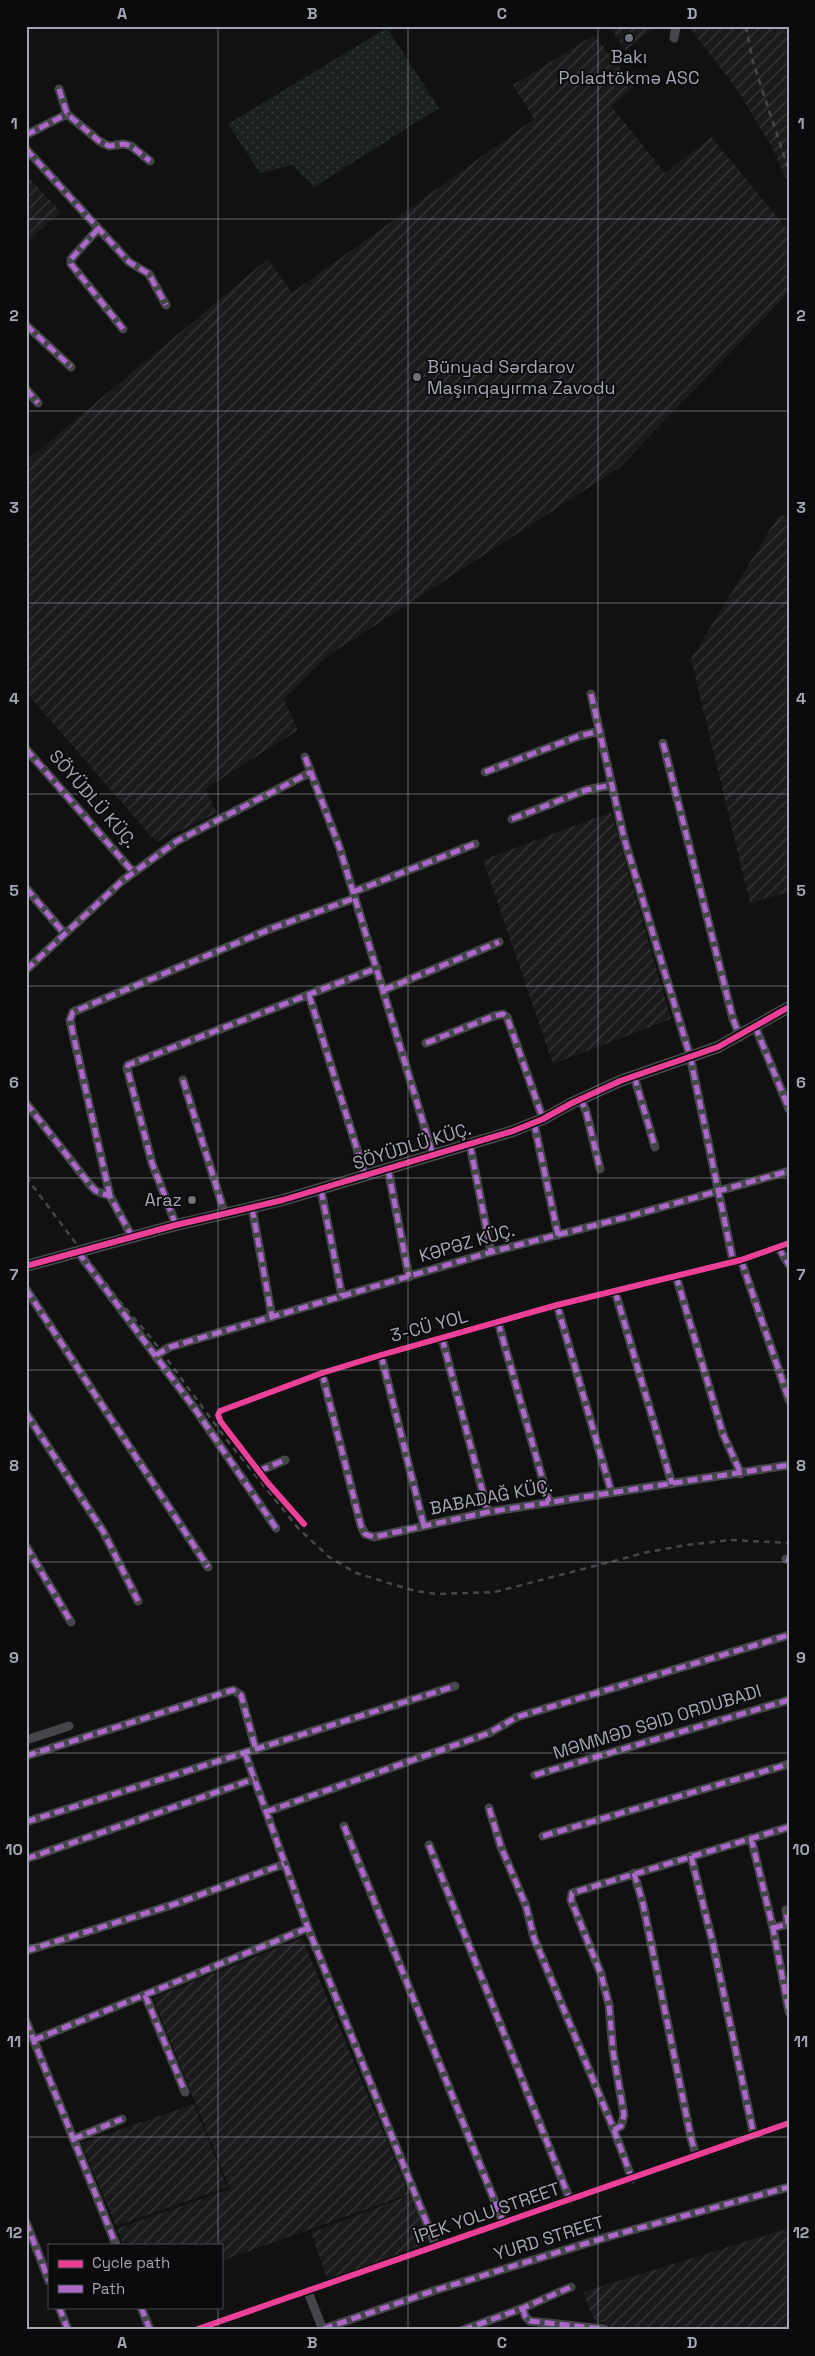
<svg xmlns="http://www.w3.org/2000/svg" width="815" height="2356" font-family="'Space Grotesk',sans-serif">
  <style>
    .industrial { fill: url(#industrial-furrows) }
    .grass { fill: url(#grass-dots) }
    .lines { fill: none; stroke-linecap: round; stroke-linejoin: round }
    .street { stroke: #45464a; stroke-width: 9 }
    .secondary { stroke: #494a4e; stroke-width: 12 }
    .rail { stroke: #46474a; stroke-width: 2.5; stroke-dasharray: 6 5; stroke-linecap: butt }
    .quiet { stroke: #ac68c9; stroke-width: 5; stroke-dasharray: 10 5; stroke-linecap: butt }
    .cycleway-casing { stroke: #0b0b0d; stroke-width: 9 }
    .cycleway { stroke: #ea4096; stroke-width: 6 }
    .grid { fill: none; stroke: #a2a7b3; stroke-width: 1; stroke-opacity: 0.55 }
    .poi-dot { fill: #6f727a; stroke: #0b0b0d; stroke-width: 2 }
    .labels { text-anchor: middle; stroke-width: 4; stroke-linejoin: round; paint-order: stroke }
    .poi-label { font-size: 18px; fill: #a2a7b3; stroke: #0b0b0d }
    .street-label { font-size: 18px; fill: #a2a7b3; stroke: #0b0b0d }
    .neatline { fill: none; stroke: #a2a7b3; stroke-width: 2 }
    .grid-label { font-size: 16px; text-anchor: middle; font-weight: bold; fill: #a2a7b3 }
  </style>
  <defs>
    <pattern id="industrial-furrows" width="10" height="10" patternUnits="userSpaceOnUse" patternTransform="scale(1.25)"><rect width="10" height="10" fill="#1b1b1d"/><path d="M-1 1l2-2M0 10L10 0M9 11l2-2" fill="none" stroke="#39393b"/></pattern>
    <pattern id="grass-dots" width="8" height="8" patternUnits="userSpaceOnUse" patternTransform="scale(1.25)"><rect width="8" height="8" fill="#1b211c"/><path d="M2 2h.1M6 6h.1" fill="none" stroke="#393e3b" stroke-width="1.8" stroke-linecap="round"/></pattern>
  </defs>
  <rect width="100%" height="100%" fill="#111"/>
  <path class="industrial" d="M609,26H657L625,50Z
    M688,26H789V186L772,147L736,88Z
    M594,35L634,87L611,106L665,173L711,137L789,231V292L619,468L326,657L284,699L298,730L205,789L217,813L156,842L26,692V461L268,259L292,293L534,119L513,85Z
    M26,175L61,212L26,243Z
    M779,515L789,517V892L750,903L691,659Z
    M611,812L671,1019L553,1064L483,860Z
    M302,1938L409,2194L221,2261V2245H123L117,2229L230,2189L153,1998Z
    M194,2104L227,2187L116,2226L81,2143Z
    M410,2195L429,2242L328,2281L311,2233Z
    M789,2228V2330H608L605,2321L596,2324L583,2292Z"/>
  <path class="grass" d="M387,28L439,108L314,187L292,165L260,173L228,124Z"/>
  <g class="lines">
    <path class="street" d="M674,38L676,26
      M59,89L67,114L99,141L109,146L124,144L131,146L150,161
      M26,135L67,114
      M26,149L129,262L149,274L166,305
      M98,229L71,259V264L123,329
      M26,325L71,367
      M26,389L38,403
      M591,694L624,838L690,1056L733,1261
      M663,743L733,1019L740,1037
      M26,749L133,872
      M305,757L339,846L433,1155
      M485,772L579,736L600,731
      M512,819L586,790L612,785
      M26,888L64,933
      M353,892L475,844
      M26,970L122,881L177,841L311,772
      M384,990L499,942
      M309,995L365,1175
      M755,1026L789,1109
      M426,1043L494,1016L503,1014L507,1017L543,1119
      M634,1076L655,1147
      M183,1080L225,1214
      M580,1098L586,1111L600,1169
      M26,1103L91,1186L96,1191L110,1196L132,1237
      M534,1123L558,1235
      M470,1145L491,1252
      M388,1169L409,1277
      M321,1190L342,1296
      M110,1196L73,1034L70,1020L73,1012L270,929L355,898
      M252,1208L272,1317
      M176,1225L152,1163L127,1068L128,1065L377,968
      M778,1247L789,1265
      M78,1252L195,1409L276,1528
      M741,1260L789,1400
      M676,1276L723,1434L741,1474
      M26,1289L208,1567
      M615,1291L672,1484
      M557,1305L611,1491
      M498,1322L549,1502
      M442,1338L488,1512
      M156,1355L170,1347L491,1252L623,1218L789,1171
      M381,1355L424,1526
      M322,1373L361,1526L365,1534L374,1537L488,1512L789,1465
      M26,1413L103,1531L138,1601
      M259,1471L285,1460
      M304,1524L267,1482L221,1422L218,1415L220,1411L322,1373L381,1355L557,1305L741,1260L789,1243
      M26,1546L71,1622
      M786,1559L789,1560
      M26,1740L69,1726
      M245,1753L308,1928L436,2246
      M26,1756L233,1690L241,1695L256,1750
      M535,1775L789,1700
      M489,1808L501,1847L526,1906L534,1938L614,2130L632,2179
      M266,1812L489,1733L517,1717L789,1635
      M26,1822L455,1686
      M344,1826L503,2222
      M543,1836L789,1764
      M751,1838L773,1928L789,2012
      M429,1845L570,2200
      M691,1856L713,1944L754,2136
      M26,1859L254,1779
      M634,1873L643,1904L691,2138L696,2155
      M773,1928L788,1924L786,1910
      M26,1951L175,1904L284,1864
      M145,1995L185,2092
      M26,2021L116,2245
      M34,2040L308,1928
      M614,2130L621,2126L624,2115L613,2051L609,2005L601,1974L571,1900L572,1893L789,1827
      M73,2139L122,2119
      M26,2222L49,2281
      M308,2292L323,2330
      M59,2307L68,2330
      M141,2307L150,2330
      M523,2308L525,2316L530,2321L604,2329
      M323,2329L433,2291L607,2237L789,2187
      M195,2330L789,2123
      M463,2330L523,2308L571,2287"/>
    <path class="secondary" d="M26,1266L176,1225L283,1200L513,1131L543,1119L572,1103L620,1081L718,1047L789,1007"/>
    <path class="rail" d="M746,26L753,62L789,171
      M26,1177L117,1298L152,1339L226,1439L298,1528L329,1557L356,1573L415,1591L437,1594L495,1592L648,1552L686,1545L731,1540L789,1543"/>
    <path class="quiet" d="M59,89L67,114L99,141L109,146L124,144L131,146L150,161
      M26,135L67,114
      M26,149L129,262L149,274L166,305
      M98,229L71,259V264L123,329
      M26,325L71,367
      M26,389L38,403
      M591,694L624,838L690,1056L733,1261
      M663,743L733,1019L740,1037
      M26,749L133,872
      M305,757L339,846L433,1155
      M485,772L579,736L600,731
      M512,819L586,790L612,785
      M26,888L64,933
      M353,892L475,844
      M26,970L122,881L177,841L311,772
      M384,990L499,942
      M309,995L365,1175
      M755,1026L789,1109
      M426,1043L494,1016L503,1014L507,1017L543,1119
      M634,1076L655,1147
      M183,1080L225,1214
      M580,1098L586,1111L600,1169
      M26,1103L91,1186L96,1191L110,1196L132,1237
      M534,1123L558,1235
      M470,1145L491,1252
      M388,1169L409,1277
      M321,1190L342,1296
      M110,1196L73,1034L70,1020L73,1012L270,929L355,898
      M252,1208L272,1317
      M176,1225L152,1163L127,1068L128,1065L377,968
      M778,1247L789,1265
      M78,1252L195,1409L276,1528
      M741,1260L789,1400
      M676,1276L723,1434L741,1474
      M26,1289L208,1567
      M615,1291L672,1484
      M557,1305L611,1491
      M498,1322L549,1502
      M442,1338L488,1512
      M156,1355L170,1347L491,1252L623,1218L789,1171
      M381,1355L424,1526
      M322,1373L361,1526L365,1534L374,1537L488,1512L789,1465
      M26,1413L103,1531L138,1601
      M259,1471L285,1460
      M26,1546L71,1622
      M786,1559L789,1560
      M245,1753L308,1928L436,2246
      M26,1756L233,1690L241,1695L256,1750
      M535,1775L789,1700
      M489,1808L501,1847L526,1906L534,1938L614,2130L632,2179
      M266,1812L489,1733L517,1717L789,1635
      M26,1822L455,1686
      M344,1826L503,2222
      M543,1836L789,1764
      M751,1838L773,1928L789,2012
      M429,1845L570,2200
      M691,1856L713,1944L754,2136
      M26,1859L254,1779
      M634,1873L643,1904L691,2138L696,2155
      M773,1928L788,1924L786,1910
      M26,1951L175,1904L284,1864
      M145,1995L185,2092
      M26,2021L116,2245
      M34,2040L308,1928
      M614,2130L621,2126L624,2115L613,2051L609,2005L601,1974L571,1900L572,1893L789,1827
      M73,2139L122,2119
      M26,2222L49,2281
      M59,2307L68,2330
      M141,2307L150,2330
      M523,2308L525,2316L530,2321L604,2329
      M323,2329L433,2291L607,2237L789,2187
      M463,2330L523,2308L571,2287"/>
    <defs>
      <path id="cycleway" d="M26,1266L176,1225L283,1200L513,1131L543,1119L572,1103L620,1081L718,1047L789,1007
        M304,1524L267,1482L221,1422L218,1415L220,1411L322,1373L381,1355L557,1305L741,1260L789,1243
        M195,2330L789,2123"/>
    </defs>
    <use href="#cycleway" class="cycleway-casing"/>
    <use href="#cycleway" class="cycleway"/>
  </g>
  <path class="grid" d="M218,26V2245M408,26V2330M598,26V2330M26,219H789M26,411H789M26,603H789M26,794H789M26,986H789M26,1178H789M26,1370H789M26,1562H789M26,1753H789M26,1945H789M26,2137H789M218,2307V2330"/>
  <g class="poi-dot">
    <circle cx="629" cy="38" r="5"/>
    <circle cx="417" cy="377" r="5"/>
    <circle cx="192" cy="1200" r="5"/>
  </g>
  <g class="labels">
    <g class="poi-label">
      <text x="629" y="63">Bakı<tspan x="629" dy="21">Poladtökmə ASC</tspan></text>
      <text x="427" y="373" text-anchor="start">Bünyad Sərdarov<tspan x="427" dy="21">Maşınqayırma Zavodu</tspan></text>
      <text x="182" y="1206" text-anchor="end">Araz</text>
    </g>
    <g class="street-label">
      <text transform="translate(93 799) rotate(49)" y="6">SÖYÜDLÜ KÜÇ.</text>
      <text transform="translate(412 1146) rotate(-17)" y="6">SÖYÜDLÜ KÜÇ.</text>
      <text transform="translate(467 1243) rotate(-16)" y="6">KƏPƏZ KÜÇ.</text>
      <text transform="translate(429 1326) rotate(-15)" y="6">3-CÜ YOL</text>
      <text transform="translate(491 1497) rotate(-11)" y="6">BABADAĞ KÜÇ.</text>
      <text transform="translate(657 1722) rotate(-17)" y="6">MƏMMƏD SƏID ORDUBADI</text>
      <text transform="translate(487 2213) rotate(-19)" y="6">İPEK YOLU STREET</text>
      <text transform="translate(549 2238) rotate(-17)" y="6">YURD STREET</text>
    </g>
  </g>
  <rect width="815" height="2356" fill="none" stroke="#0b0b0d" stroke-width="55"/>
  <rect x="48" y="2244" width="175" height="65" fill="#0b0b0d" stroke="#47494f"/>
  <rect x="58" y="2260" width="25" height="8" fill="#ea4096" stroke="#47494f"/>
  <text x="92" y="2268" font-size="15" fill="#a2a7b3">Cycle path</text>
  <rect x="58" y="2285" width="25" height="8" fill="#ac68c9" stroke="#47494f"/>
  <text x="92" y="2294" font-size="15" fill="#a2a7b3">Path</text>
  <rect x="28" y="28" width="760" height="2300" class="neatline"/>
  <g class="grid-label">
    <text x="122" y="19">A</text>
    <text x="312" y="19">B</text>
    <text x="502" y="19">C</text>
    <text x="692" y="19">D</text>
    <text x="14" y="129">1</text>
    <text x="801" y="129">1</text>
    <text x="14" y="321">2</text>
    <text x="801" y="321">2</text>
    <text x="14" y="513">3</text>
    <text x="801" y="513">3</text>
    <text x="14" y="704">4</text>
    <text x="801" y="704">4</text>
    <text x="14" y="896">5</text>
    <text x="801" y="896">5</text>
    <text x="14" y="1088">6</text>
    <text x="801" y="1088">6</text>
    <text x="14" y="1280">7</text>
    <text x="801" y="1280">7</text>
    <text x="14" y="1471">8</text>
    <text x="801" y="1471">8</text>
    <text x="14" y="1663">9</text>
    <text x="801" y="1663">9</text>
    <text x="14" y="1855">10</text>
    <text x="801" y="1855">10</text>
    <text x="14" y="2047">11</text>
    <text x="801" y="2047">11</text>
    <text x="14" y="2238">12</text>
    <text x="801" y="2238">12</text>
    <text x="122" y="2348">A</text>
    <text x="312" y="2348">B</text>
    <text x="502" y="2348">C</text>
    <text x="692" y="2348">D</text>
  </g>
</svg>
